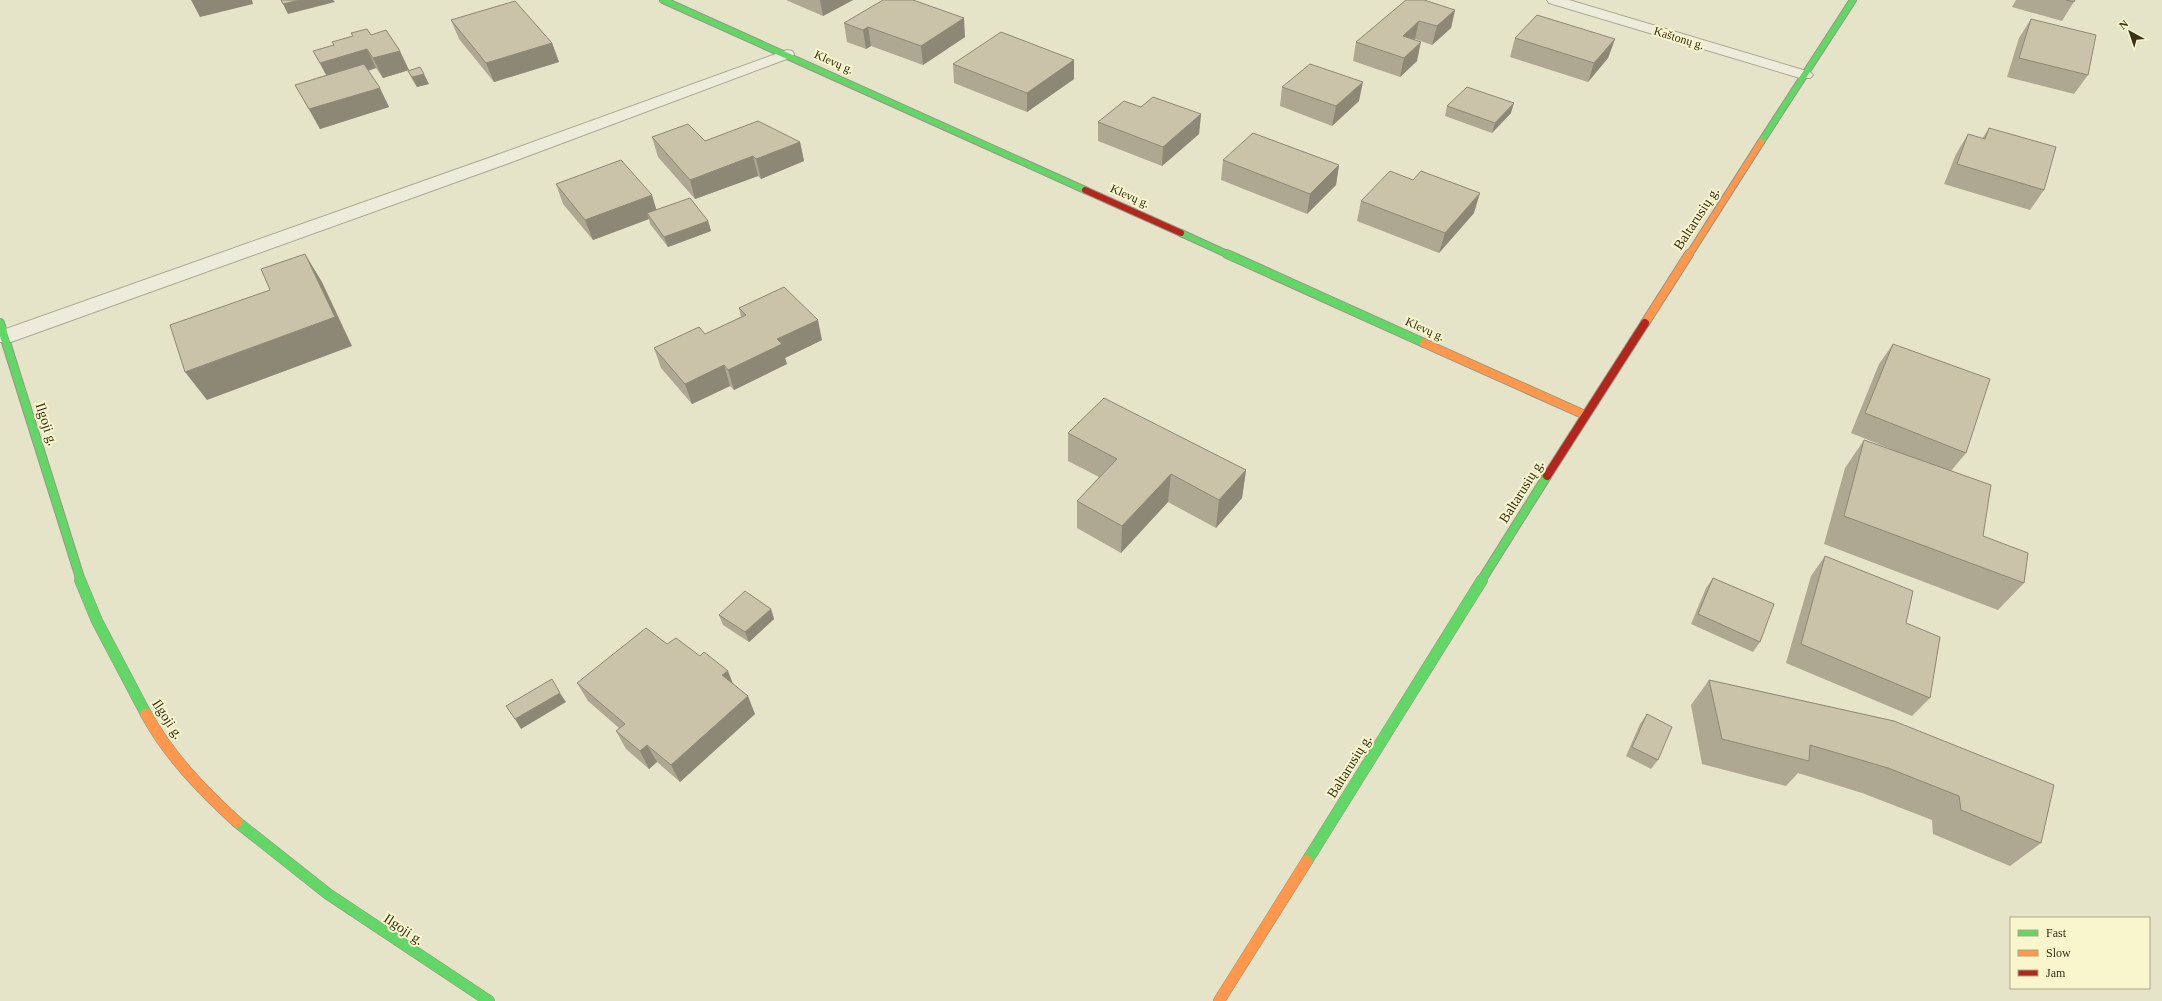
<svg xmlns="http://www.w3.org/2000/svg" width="2162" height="1001" font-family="'Times New Roman',serif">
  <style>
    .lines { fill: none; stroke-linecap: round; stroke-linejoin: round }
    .street-casing { stroke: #aaa793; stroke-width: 2 }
    .fast-far2-casing { stroke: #999683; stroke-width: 8 }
    .fast-far1-casing { stroke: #999683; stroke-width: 10 }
    .fast-casing { stroke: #999683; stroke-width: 12 }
    .slow-far2-casing { stroke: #999683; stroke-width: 8 }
    .slow-far1-casing { stroke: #999683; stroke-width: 10 }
    .slow-casing { stroke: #999683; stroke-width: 12 }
    .jam-far1-casing { stroke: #999683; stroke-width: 8 }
    .jam-casing { stroke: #999683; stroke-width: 10 }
    .street { fill: #edecdb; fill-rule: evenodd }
    .fast-far2 { stroke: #63d668; stroke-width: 6 }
    .fast-far1 { stroke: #63d668; stroke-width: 8 }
    .fast { stroke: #63d668; stroke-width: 11 }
    .slow-far2 { stroke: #ff974d; stroke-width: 6 }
    .slow-far1 { stroke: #ff974d; stroke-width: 8 }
    .slow { stroke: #ff974d; stroke-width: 11 }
    .jam-far1 { stroke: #b3261e; stroke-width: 6 }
    .jam { stroke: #b3261e; stroke-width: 8 }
    .wall { fill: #aea791 }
    .shaded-wall { fill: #8d8876 }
    .building { fill: #cac2a9; stroke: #8d8876 }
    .labels { text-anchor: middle; stroke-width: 4; stroke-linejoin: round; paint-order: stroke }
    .far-street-label { font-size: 12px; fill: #39301a; stroke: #f9f6cd }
    .street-label { font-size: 14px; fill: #39301a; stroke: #f9f6cd }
  </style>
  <rect width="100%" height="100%" fill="#e5e4c9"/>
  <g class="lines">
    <defs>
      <path id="street" d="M1547,0H1569L1810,72L1813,75L1810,78H1800L1549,3Z
        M787,50L792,51L794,54L792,57L509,163L11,342H0V331L497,155Z"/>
      <path id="fast-far2" d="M663,0L1085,190
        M1761,142L1853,0
        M1181,233L1229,255"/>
      <path id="fast-far1" d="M1227,254L1424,343
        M0,323L81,581
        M1481,581L1547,476"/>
      <path id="fast" d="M80,580L97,621L146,714
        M237,822L328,894L489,1001
        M1307,861L1482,580"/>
      <path id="slow-far2" d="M1689,255L1761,142"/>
      <path id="slow-far1" d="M1645,323L1689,254
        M1424,343L1585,415"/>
      <path id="slow" d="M146,714C169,756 202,790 237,822
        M1219,1001L1307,861"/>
      <path id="jam-far1" d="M1085,190L1181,233"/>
      <path id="jam" d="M1547,476L1645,323"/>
    </defs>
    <use href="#street" class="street-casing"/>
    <use href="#fast-far2" class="fast-far2-casing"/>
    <use href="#fast-far1" class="fast-far1-casing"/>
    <use href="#fast" class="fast-casing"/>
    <use href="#slow-far2" class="slow-far2-casing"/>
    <use href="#slow-far1" class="slow-far1-casing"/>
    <use href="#slow" class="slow-casing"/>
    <use href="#jam-far1" class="jam-far1-casing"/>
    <use href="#jam" class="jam-casing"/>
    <use href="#street" class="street"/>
    <use href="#fast-far2" class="fast-far2"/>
    <use href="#fast-far1" class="fast-far1"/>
    <use href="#fast" class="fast"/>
    <use href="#slow-far2" class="slow-far2"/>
    <use href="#slow-far1" class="slow-far1"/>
    <use href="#slow" class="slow"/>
    <use href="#jam-far1" class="jam-far1"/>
    <use href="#jam" class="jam"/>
  </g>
  <path class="wall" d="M786,0H853L823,16Z
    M1406,0L1455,10L1451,28L1432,45L1415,39L1417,61L1400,77L1353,61L1356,42Z
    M2016,0H2075L2062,21L2012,7Z
    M2031,19L2088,75L2074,94L2007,77L2019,38Z
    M451,20L552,43L559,62L494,82L459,39Z
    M844,23L965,37L923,65L871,46L866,49L847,42Z
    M371,35L409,70L383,78L376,68L368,71L389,107L320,129L295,85L326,75L313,51L334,45L332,42Z
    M1515,38L1615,39L1608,58L1588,82L1510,57Z
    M1074,60V79L1027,112L954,83L953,64Z
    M408,71L429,84L417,87L413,81Z
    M1282,87L1359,101L1332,126L1280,106Z
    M1447,106L1511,113L1492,133L1445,116Z
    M1141,107L1201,114L1199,134L1162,166L1098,141V122Z
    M1989,128L2044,190L2030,210L1944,184L1956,154L1968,134L1982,139Z
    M652,137L705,141L800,142L804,161L761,179L758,176L695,199L658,157Z
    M1223,160L1339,165L1336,185L1307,214L1221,180Z
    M556,184L656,210L708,221L711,231L668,247L650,224L649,219L593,240L563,204Z
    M1361,201L1474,213L1439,253L1357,221Z
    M739,308L822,340L785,358L787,364L734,390L730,386L692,404L661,368L654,348L705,334L741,317Z
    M1893,344L1966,453L1951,471L1983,536L2024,583L1998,610L1824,544L1845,468L1864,440L1898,452L1851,433L1879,364Z
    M1068,433L1246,470L1242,498L1216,528L1168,502L1121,553L1077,528V501L1099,477L1068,461Z
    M1825,556L1906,623L1930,698L1912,716L1786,663L1811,576Z
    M1713,578L1760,642L1753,652L1691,624L1706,588Z
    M771,609L774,619L749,642L723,625L719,615Z
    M667,644L733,683L755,714L680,782L657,762L649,769L626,749L616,731L619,728L588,701L577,683Z
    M1709,680L1894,721L2041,843L2010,866L1933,834L1932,820L1862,793L1798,773L1786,786L1702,764L1691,705Z
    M1647,714L1658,760L1651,769L1626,756L1640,724Z"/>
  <path class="shaded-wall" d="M191,0H252L253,4L200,17Z
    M300,0H333L335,2L288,14L283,4Z
    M820,0H853L823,16Z
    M1455,10L1451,28L1432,45L1437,26Z
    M964,18L965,37L923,65L921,46Z
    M1419,21L1415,39L1403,36Z
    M868,27L871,46L866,49L863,30Z
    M1615,39L1608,58L1588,82L1594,63Z
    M1421,42L1417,61L1400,77L1404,58Z
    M552,43L559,62L494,82L486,63Z
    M367,49L376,68L330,82L320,63Z
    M400,51L409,70L383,78L373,58Z
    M1074,60V79L1027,112V93Z
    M424,74L429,84L417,87L412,77Z
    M1363,82L1359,101L1332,126L1336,106Z
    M380,88L389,107L320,129L309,109Z
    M1514,103L1511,113L1492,133L1495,123Z
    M1201,114L1199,134L1162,166L1163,147Z
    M800,142L804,161L761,179L756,159Z
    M753,156L758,176L695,199L690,180Z
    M1339,165L1336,185L1307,214L1310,194Z
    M1480,193L1474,213L1439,253L1445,233Z
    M652,195L658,215L647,213L649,219L593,240L585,220Z
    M708,221L711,231L668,247L664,237Z
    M305,254L322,282L352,346L207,400L185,372L335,317Z
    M818,320L822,340L785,358L787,364L734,390L728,370L777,339Z
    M724,365L730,386L692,404L685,384Z
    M1246,470L1242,498L1216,528L1219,500Z
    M1171,474L1168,502L1121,553L1122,526Z
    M771,609L774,619L749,642L745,632Z
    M728,671L735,689L722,675Z
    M560,693L566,702L521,729L515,719Z
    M748,696L755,714L680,782L671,765Z
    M647,745L657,762L649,769L640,751Z"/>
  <path class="building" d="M281,0H300L283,4Z
    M883,0H913L964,18L921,46L868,27L863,30L844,23Z
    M1406,0H1424L1455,10L1437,26L1419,21L1403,36L1421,42L1404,58L1356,42Z
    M2066,0H2075L2074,2Z
    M515,1L552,43L486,63L451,20Z
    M1537,15L1615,39L1594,63L1515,38Z
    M2031,19L2096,35L2088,75L2019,58Z
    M367,29L371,35L386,30L400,51L373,58L367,49L320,63L313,51L334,45L332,42L353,36L351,33Z
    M1001,32L1074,60L1027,93L953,64Z
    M364,64L380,88L309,109L295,85Z
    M1310,64L1363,82L1336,106L1282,87Z
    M420,67L424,74L412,77L408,71Z
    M1467,87L1514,103L1495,123L1447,106Z
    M1153,97L1201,114L1163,147L1098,122L1124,101L1141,107Z
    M758,121L800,142L756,159L753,156L690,180L652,137L688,124L705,141Z
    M1989,128L2056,147L2044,190L1957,164L1968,134L1985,139Z
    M1253,133L1339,165L1310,194L1223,160Z
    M621,160L652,195L585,220L556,184Z
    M1390,171L1413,180L1421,171L1480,193L1445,233L1361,201Z
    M690,198L708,221L664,237L647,213Z
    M305,254L335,317L185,372L170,325L270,290L261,269Z
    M784,287L818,320L777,339L782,344L728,370L724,365L685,384L654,348L699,327L705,334L746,315L739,308Z
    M1893,344L1990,379L1966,453L1865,413Z
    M1104,398L1246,470L1219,500L1171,474L1122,526L1077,501L1117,459L1068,433Z
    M1864,440L1991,485L1983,536L2028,553L2024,583L1844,516Z
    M1825,556L1913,591L1906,623L1940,637L1930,698L1801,644Z
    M1713,578L1774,604L1760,642L1698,614Z
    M745,591L771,609L745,632L719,615Z
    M646,628L667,644L676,638L700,656L704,652L728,671L722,675L748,696L671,765L647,745L640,751L616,731L625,724L577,683Z
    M552,679L560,693L515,719L506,706Z
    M1709,680L1894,721L2054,785L2041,843L1961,810L1959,796L1888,768L1810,745L1809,761L1722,739Z
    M1647,714L1672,727L1658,760L1632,747Z"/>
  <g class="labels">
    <g class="far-street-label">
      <text transform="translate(1679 38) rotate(17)" y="4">Kaštonų g.</text>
      <text transform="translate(834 62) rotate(24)" y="4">Klevų g.</text>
      <text transform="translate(1130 196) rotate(24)" y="4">Klevų g.</text>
      <text transform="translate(1425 329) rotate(24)" y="4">Klevų g.</text>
    </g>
    <g class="street-label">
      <text transform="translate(1696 218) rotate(-57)" y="5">Baltarusių g.</text>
      <text transform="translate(47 424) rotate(72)" y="5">Ilgoji g.</text>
      <text transform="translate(1521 491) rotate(-58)" y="5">Baltarusių g.</text>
      <text transform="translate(168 719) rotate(57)" y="5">Ilgoji g.</text>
      <text transform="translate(1349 766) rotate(-58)" y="5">Baltarusių g.</text>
      <text transform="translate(404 929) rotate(34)" y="5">Ilgoji g.</text>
    </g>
  </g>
  <rect x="2010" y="917" width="140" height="72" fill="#f9f6cd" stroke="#aca785"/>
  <rect x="2018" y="930" width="20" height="6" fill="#63d668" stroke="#aca785"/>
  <text x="2046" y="937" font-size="12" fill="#39301a">Fast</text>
  <rect x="2018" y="950" width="20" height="6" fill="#ff974d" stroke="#aca785"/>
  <text x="2046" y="957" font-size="12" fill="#39301a">Slow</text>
  <rect x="2018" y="970" width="20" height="6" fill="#b3261e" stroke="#aca785"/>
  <text x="2046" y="977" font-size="12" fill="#39301a">Jam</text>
  <g transform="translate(2130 32) rotate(320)" stroke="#f9f6cd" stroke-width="3" paint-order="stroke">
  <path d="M0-3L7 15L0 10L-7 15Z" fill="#39301a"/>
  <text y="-6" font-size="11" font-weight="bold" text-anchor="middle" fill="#39301a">N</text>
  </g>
</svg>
